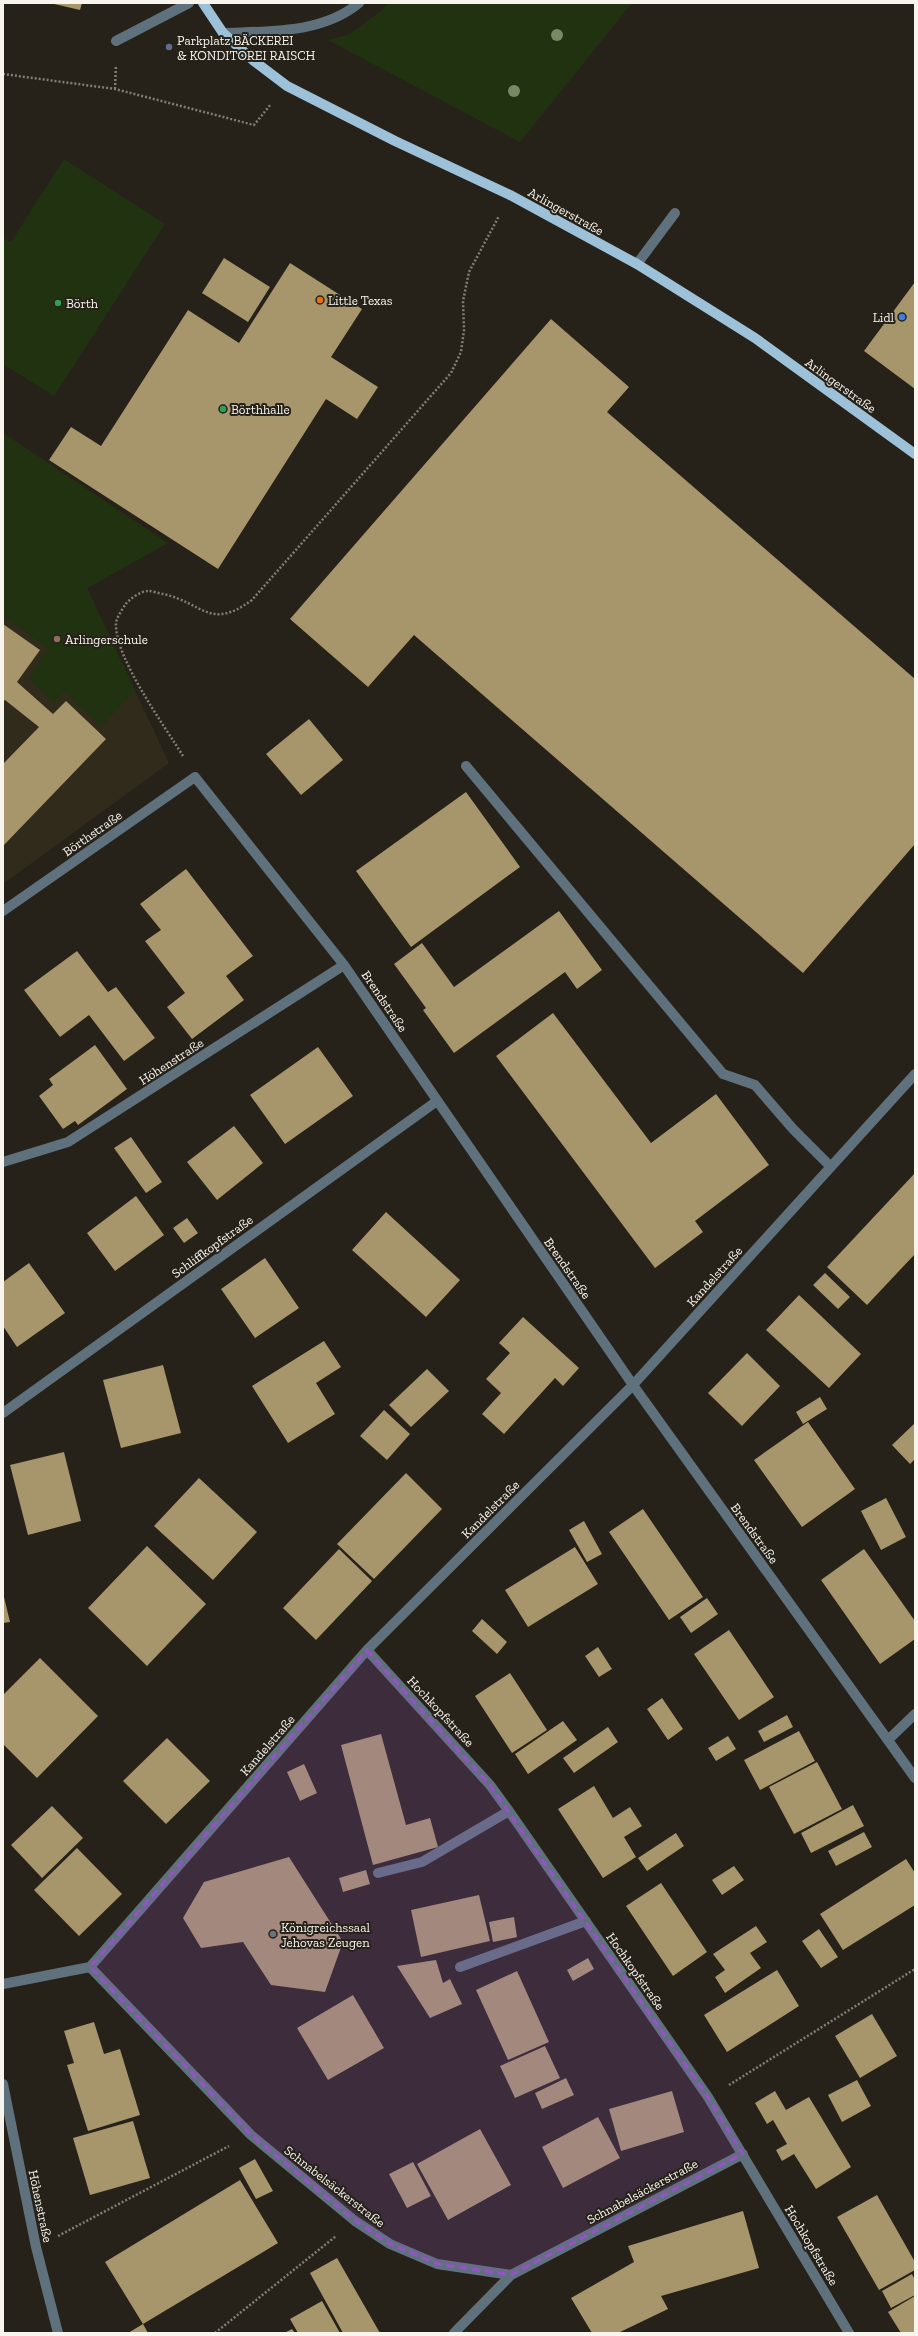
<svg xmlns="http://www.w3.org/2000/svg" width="918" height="2336" font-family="'Zilla Slab',serif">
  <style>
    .built { fill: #312b1b }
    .green { fill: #213211 }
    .building { fill: #a7956b }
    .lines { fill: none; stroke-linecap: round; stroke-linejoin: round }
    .path { stroke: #817e75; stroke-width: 2.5; stroke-dasharray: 2 2; stroke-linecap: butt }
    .minor { stroke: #5f717c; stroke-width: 10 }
    .major { stroke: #9cc1d8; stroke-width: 10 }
    .tree { fill: #788a64 }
    .marked { fill: #9454c8; fill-opacity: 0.2; stroke: #9454c8; stroke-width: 3; stroke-dasharray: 8 5; stroke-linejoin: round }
    .service-dot { fill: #5c6f8a; stroke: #262219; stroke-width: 1.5 }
    .food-dot { fill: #e8710a; stroke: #262219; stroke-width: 1.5 }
    .leisure-dot { fill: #2e9e5b; stroke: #262219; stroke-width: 1.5 }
    .shop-dot { fill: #3f7fe0; stroke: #262219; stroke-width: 1.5 }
    .education-dot { fill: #8d6e63; stroke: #262219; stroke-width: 1.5 }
    .worship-dot { fill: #6b7280; stroke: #262219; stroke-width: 1.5 }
    .labels { text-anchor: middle; stroke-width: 4; stroke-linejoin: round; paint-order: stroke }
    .poi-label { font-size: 13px; fill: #f7f5ee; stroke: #262219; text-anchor: start }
    .street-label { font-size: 13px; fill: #f7f5ee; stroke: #262219 }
  </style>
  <rect width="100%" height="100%" fill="#262219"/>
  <path class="built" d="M3,433L168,543L87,588L169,763L3,884Z"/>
  <path class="green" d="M387,3H632L520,142L328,40L350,34L382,10Z
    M64,159L165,224L54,396L3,364V238L11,242Z
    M3,433L168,543L87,588L135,691L101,726L64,691L55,703L29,678L48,648L3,616Z"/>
  <path class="building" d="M50,3H82L80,10Z
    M224,258L270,287L248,322L202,293Z
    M290,263L362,309L331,357L378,387L357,419L326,399L218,569L49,460L71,427L101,446L188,310L239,343Z
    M915,282V389L864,351Z
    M551,319L629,387L607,412L915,679V844L803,973L414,635L368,687L290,619Z
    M3,624L40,650L17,682L53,714L66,701L106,739L3,846V764L39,727L5,700L3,701Z
    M309,719L343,760L301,795L266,754Z
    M466,792L520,867L411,947L356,871Z
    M186,869L253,956L226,976L244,1000L192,1039L167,1007L185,993L145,941L161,930L140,904Z
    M559,911L602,970L577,989L565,972L454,1053L423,1010L426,1008L394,964L422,943L454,987Z
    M77,951L108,992L116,987L155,1038L124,1061L89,1015L60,1037L24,990Z
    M553,1013L651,1143L716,1094L769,1165L695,1221L703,1232L655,1268L496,1056Z
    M95,1045L127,1089L78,1125L75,1121L63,1129L39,1096L53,1085L49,1079Z
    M318,1047L353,1096L285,1144L250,1095Z
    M234,1126L263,1163L217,1200L187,1162Z
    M131,1137L162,1182L146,1193L114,1148Z
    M915,1173V1254L867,1305L827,1267Z
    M136,1196L164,1235L115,1271L87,1233Z
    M386,1212L460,1280L426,1317L352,1250Z
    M187,1218L198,1233L184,1243L173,1228Z
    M265,1258L299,1308L255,1338L221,1289Z
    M29,1263L65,1313L17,1347L3,1326V1282Z
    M825,1273L850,1297L838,1309L813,1285Z
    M799,1295L861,1354L829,1388L766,1330Z
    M523,1317L579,1368L563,1386L555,1378L504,1434L482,1414L501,1393L486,1379L510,1353L499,1343Z
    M324,1341L341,1367L316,1383L335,1414L288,1443L252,1386Z
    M747,1353L780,1386L742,1426L708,1393Z
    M163,1365L181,1433L121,1448L103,1380Z
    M427,1369L449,1391L411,1427L389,1405Z
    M820,1397L827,1409L803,1424L796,1412Z
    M384,1410L410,1434L387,1460L360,1436Z
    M808,1422L855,1489L802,1527L754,1460Z
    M915,1423V1459L910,1464L892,1445Z
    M64,1452L81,1521L28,1535L10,1465Z
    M406,1473L442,1509L374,1579L337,1544Z
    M199,1478L257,1532L213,1580L154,1526Z
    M886,1498L906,1537L881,1550L861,1511Z
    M643,1509L703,1597L669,1620L609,1532Z
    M584,1521L602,1554L587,1562L569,1530Z
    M147,1546L206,1604L147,1666L88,1608Z
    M575,1547L598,1584L528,1627L505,1590Z
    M339,1549L372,1581L316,1640L283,1608Z
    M864,1549L915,1621V1639L880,1664L821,1580Z
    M3,1593L10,1622L3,1623Z
    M707,1598L718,1614L691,1633L680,1617Z
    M482,1619L507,1642L497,1654L472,1631Z
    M729,1630L774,1697L739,1720L694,1654Z
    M598,1647L612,1669L599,1677L585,1656Z
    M40,1658L98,1716L37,1778L3,1744V1695Z
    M510,1673L547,1730L512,1753L475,1696Z
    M662,1698L683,1729L668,1740L647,1709Z
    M787,1715L793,1727L764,1742L758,1731Z
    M563,1721L577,1740L528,1774L515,1754Z
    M608,1727L618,1742L574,1773L563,1758Z
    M799,1731L815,1761L760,1790L744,1760Z
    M381,1734L406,1825L430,1818L438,1847L373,1865L341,1745Z
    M728,1736L736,1749L716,1761L708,1748Z
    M167,1738L210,1781L166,1824L123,1781Z
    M817,1762L842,1809L794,1834L769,1787Z
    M304,1764L317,1793L300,1801L287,1772Z
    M594,1786L613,1818L630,1807L642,1826L624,1837L636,1857L603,1878L558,1809Z
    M853,1805L864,1826L811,1853L801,1833Z
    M52,1806L83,1838L42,1878L11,1845Z
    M864,1832L872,1847L836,1866L828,1851Z
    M676,1833L684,1846L647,1871L638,1858Z
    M77,1848L122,1894L79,1936L34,1890Z
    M289,1857L343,1942L325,1992L271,1985L243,1942L201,1948L183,1918L204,1882Z
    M906,1859L915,1873V1905L843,1950L820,1914Z
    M734,1866L744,1880L722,1895L712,1880Z
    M366,1870L370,1884L343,1892L339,1878Z
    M661,1883L707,1952L673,1976L626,1906Z
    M479,1895L490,1941L421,1957L411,1910Z
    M514,1917L517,1937L493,1942L489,1922Z
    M756,1926L767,1942L750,1953L761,1968L725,1993L715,1977L725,1970L713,1954Z
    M819,1929L838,1957L821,1968L802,1941Z
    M588,1958L594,1969L573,1981L567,1970Z
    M436,1960L443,1983L450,1979L462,2004L430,2018L397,1966Z
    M777,1970L799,2006L727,2052L704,2015Z
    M517,1971L549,2042L508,2060L476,1990Z
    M353,1995L384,2048L328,2080L297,2028Z
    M872,2014L897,2056L860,2078L835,2036Z
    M94,2022L104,2054L120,2049L140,2115L88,2131L67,2065L74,2063L64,2031Z
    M545,2046L560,2078L515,2098L500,2066Z
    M566,2078L574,2095L542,2109L535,2093Z
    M857,2080L871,2106L842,2122L828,2095Z
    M672,2091L684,2132L621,2151L609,2109Z
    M775,2091L786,2110L809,2097L851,2167L816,2189L794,2154L782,2161L776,2150L787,2144L773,2120L767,2124L755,2103Z
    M598,2117L620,2158L563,2188L542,2147Z
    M133,2121L150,2178L90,2195L73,2138Z
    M480,2129L511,2185L448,2220L417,2164Z
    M255,2159L273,2191L256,2199L239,2168Z
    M413,2162L431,2196L407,2208L389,2174Z
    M240,2180L278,2243L143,2324L105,2262Z
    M877,2195L915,2262V2270L879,2290L837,2217Z
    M743,2211L759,2268L661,2296L668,2309L618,2333H592L571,2298L634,2262L628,2246Z
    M337,2258L380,2333H343L310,2273Z
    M912,2274L915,2280V2295L891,2308L882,2291Z
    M915,2296V2333H901L888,2312Z
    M322,2301L340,2333H298L290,2319Z
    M143,2324L148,2333H128Z
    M292,2329L295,2333H284Z"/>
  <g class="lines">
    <path class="path" d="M3,74L115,89L254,125L271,104
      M115,89L116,65
      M183,756C164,725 115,658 116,624C116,618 122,610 125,605C129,599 141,591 148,591C152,591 158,593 163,594C204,603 209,631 252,600L451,373L461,352L464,330L463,301L469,272L499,216
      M729,2085L915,1969
      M58,2236L229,2146
      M215,2333L336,2236"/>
    <path class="minor" d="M223,33C269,31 322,34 359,3
      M116,41L189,3
      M637,264L675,213
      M466,766L723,1074L755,1085L793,1129L831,1167
      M3,911L195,777L344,965L633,1385L915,1778
      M3,1162L68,1142L344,965
      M3,1413L437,1101
      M367,1650L490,1785L509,1811L708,2097L849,2333
      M888,1740L915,1714
      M378,1873L422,1862L509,1811
      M90,1967L367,1650L633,1385L915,1074
      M460,1967L586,1921
      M3,1984L90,1967L251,2135L355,2221L390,2244L437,2264L511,2275L743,2154
      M3,2084L36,2247L58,2333
      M454,2333L511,2275"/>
    <path class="major" d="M203,3L223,33L254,61L287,86L395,141L510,195L637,264L755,338L915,454"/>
  </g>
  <g class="tree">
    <circle cx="557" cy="35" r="6"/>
    <circle cx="514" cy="91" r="6"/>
  </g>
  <path class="marked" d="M367,1650L490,1785L708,2097L743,2154L511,2275L437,2264L390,2244L355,2221L251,2135L90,1967Z"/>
  <circle class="service-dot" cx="169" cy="47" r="4"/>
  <circle class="food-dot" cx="320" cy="300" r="4"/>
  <g class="leisure-dot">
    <circle cx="58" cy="303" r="4"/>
    <circle cx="223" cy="409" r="4"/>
  </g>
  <circle class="shop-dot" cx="902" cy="317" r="4"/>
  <circle class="education-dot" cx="57" cy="639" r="4"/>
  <circle class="worship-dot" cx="273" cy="1934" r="4"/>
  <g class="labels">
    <g class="poi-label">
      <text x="177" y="45">Parkplatz BÄCKEREI<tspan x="177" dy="15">&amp; KONDITOREI RAISCH</tspan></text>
      <text x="328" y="305">Little Texas</text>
      <text x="66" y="308">Börth</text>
      <text x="894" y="322" text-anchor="end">Lidl</text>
      <text x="231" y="414">Börthhalle</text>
      <text x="65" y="644">Arlingerschule</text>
      <text x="281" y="1932">Königreichssaal<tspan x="281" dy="15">Jehovas Zeugen</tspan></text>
    </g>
    <g class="street-label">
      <text transform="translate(566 211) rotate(29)" y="5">Arlingerstraße</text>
      <text transform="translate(841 385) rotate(36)" y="5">Arlingerstraße</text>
      <text transform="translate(92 833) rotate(-35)" y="5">Börthstraße</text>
      <text transform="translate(385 1001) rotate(56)" y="5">Brendstraße</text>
      <text transform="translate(171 1061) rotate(-33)" y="5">Höhenstraße</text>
      <text transform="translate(212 1246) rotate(-36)" y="5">Schliffkopfstraße</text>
      <text transform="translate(568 1268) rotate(55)" y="5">Brendstraße</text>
      <text transform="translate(714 1276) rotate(-48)" y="5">Kandelstraße</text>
      <text transform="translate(490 1509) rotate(-45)" y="5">Kandelstraße</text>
      <text transform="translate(755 1533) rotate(54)" y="5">Brendstraße</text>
      <text transform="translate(441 1711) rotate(47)" y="5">Hochkopfstraße</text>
      <text transform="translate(267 1745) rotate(-49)" y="5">Kandelstraße</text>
      <text transform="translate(636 1971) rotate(55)" y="5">Hochkopfstraße</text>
      <text transform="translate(335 2186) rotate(38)" y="5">Schnabelsäckerstraße</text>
      <text transform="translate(642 2191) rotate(-28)" y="5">Schnabelsäckerstraße</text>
      <text transform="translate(41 2206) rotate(78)" y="5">Höhenstraße</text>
      <text transform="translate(812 2245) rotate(59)" y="5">Hochkopfstraße</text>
    </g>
  </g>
  <rect width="918" height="2336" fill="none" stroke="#f7f5ee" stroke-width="8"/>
</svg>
